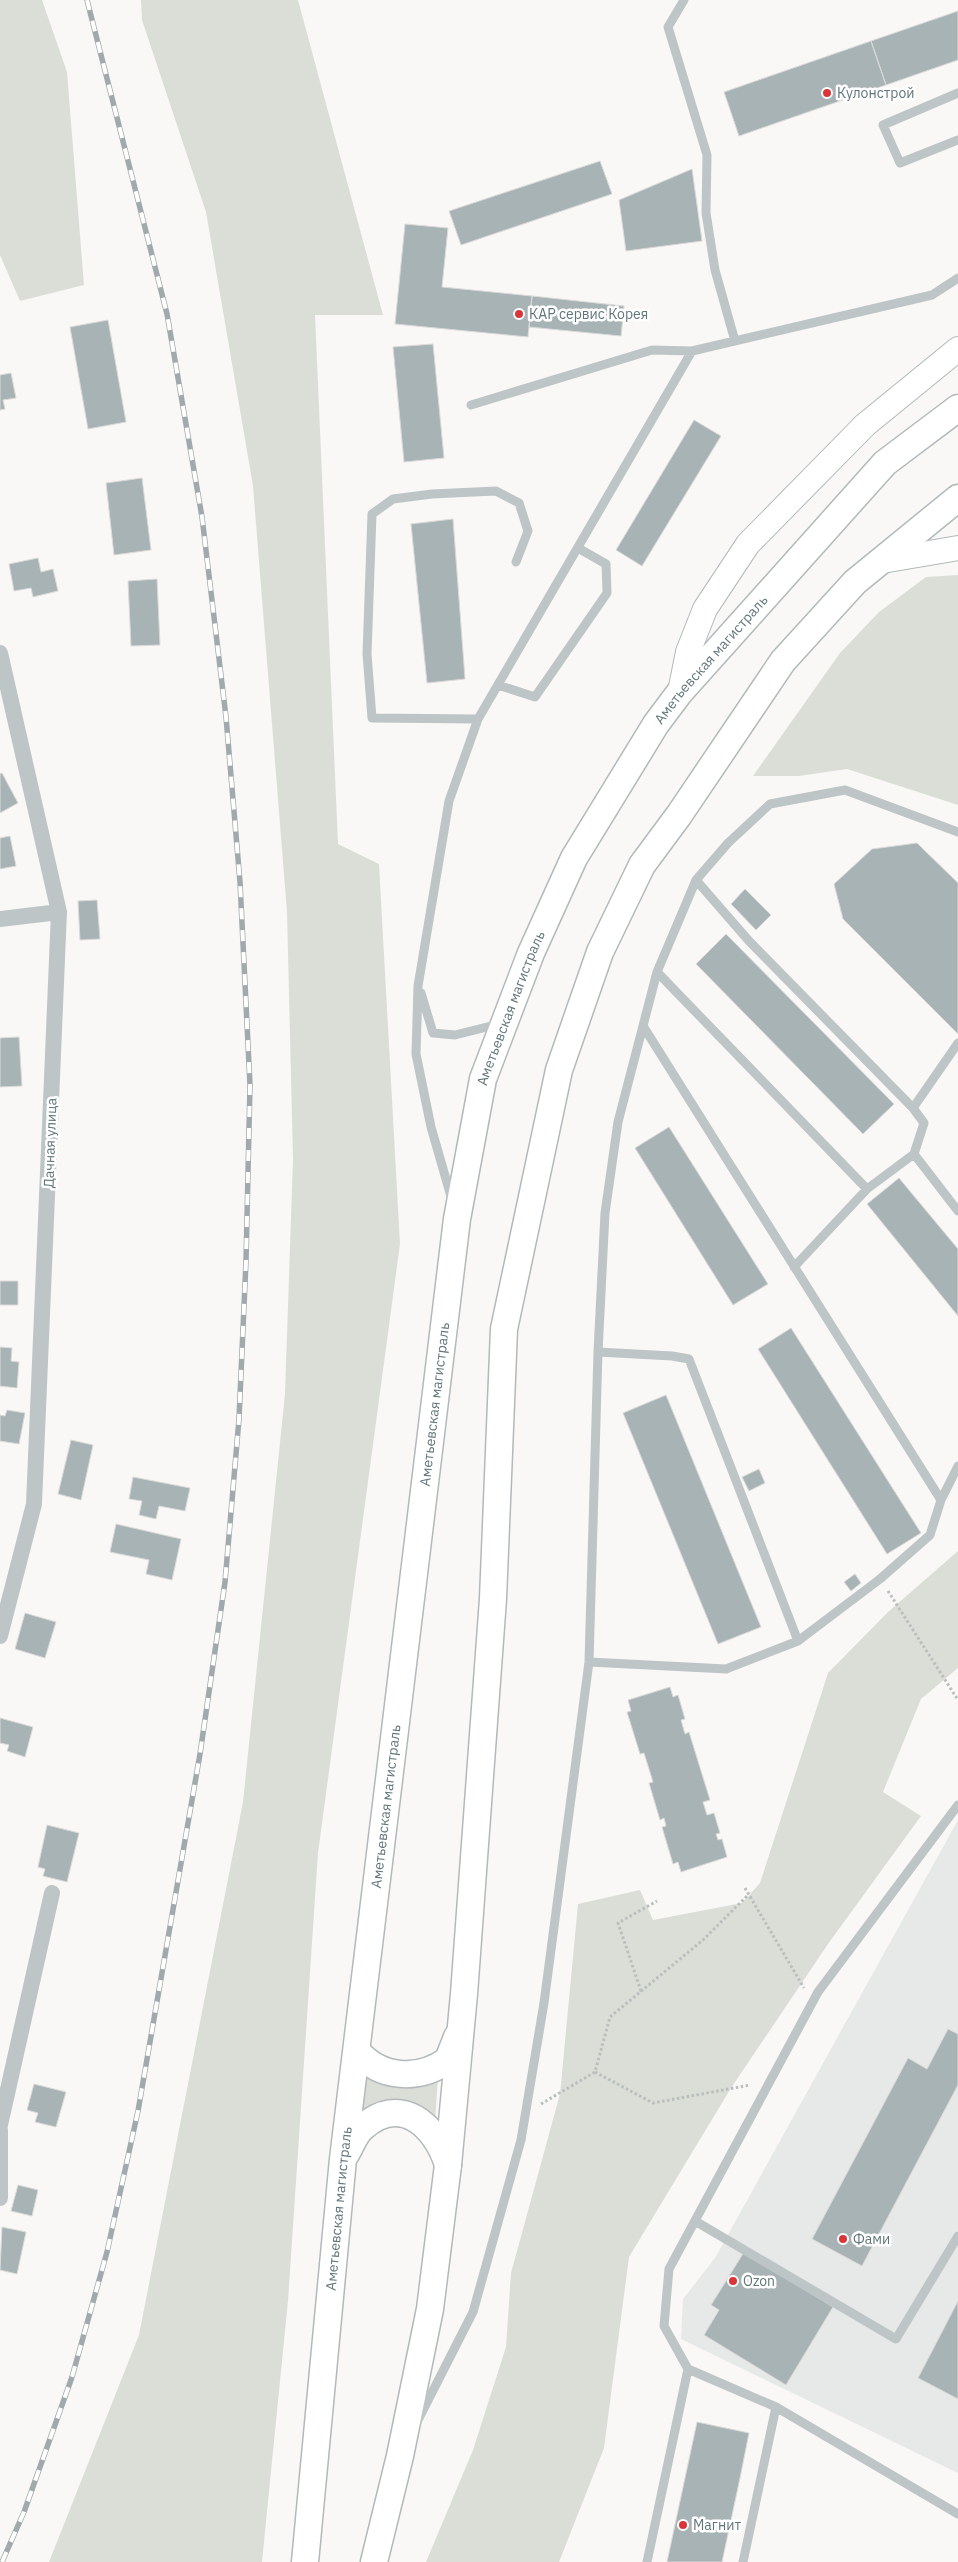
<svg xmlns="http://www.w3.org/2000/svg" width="958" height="2562" font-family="'IBM Plex Sans',sans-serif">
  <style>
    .built { fill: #e7e8e8 }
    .green { fill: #dbded6 }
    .building { fill: #a8b3b6; stroke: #dbdad9 }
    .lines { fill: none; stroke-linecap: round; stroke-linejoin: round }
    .secondary-casing { stroke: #b1b9bb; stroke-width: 26 }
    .primary-casing { stroke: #b2b9bb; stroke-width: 29 }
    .path { stroke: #b9bebf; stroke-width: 3; stroke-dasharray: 2.5 2.5; stroke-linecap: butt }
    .lane { stroke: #bec5c6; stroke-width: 9 }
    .street { stroke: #bec5c6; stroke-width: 16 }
    .secondary { stroke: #fff; stroke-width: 24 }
    .primary { stroke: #fff; stroke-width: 26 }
    .rail-casing { stroke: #a0aaad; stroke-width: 5.5 }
    .rail { stroke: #fff; stroke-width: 4; stroke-dasharray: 11; stroke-linecap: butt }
    .poi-dot { fill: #d93639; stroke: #fff; stroke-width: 2 }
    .labels { text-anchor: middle; stroke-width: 5; stroke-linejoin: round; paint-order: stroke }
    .poi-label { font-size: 14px; fill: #61767a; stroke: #fff; text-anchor: start }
    .street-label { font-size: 14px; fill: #61767a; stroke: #fff }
  </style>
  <rect width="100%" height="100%" fill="#f9f8f7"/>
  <path class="built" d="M958,1820V2473L681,2339L683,2299L715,2258Z"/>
  <path class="green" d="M0,0H42L67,72L84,285L20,301L0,255Z
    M141,0H298L383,315H315L338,844L379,864L400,1244L318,1853L288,2301L262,2562H49L139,2335L243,1802L285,1394L293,1159L287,912L253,486L206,212L142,20Z
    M958,575V805L847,769L799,776H753L840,653L879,612L926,577Z
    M958,1551V1668L921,1699L883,1792L921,1816L828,1944L731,2088L629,2257L604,2448L559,2562H426L473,2450L506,2347L511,2273L560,2094L578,1904L640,1890L653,1920L742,1903L760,1883L828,1673L888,1612Z
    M367,2073C391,2090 412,2094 438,2077L435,2123L362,2112Z"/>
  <path class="building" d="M958,11V60L886,85L871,41Z
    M871,41L886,85L739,136L724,92Z
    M600,161L612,194L461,245L449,211Z
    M692,169L702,241L626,251L619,200Z
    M405,224L448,228L442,287L532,296L528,337L395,324Z
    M532,296L624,306L621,336L529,327Z
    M108,320L126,422L88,429L70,327Z
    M433,344L444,458L404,462L393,347Z
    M11,373L16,398L3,400L5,409L0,410V375Z
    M694,420L721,436L642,566L616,550Z
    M142,478L151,550L114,555L106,483Z
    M453,519L465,679L427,683L411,524Z
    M38,558L41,572L53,569L58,591L33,597L31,588L14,591L9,564Z
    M157,579L160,645L131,646L128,581Z
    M2,773L18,803L0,813V774Z
    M10,836L16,866L0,869V838Z
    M917,843L958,883V1034L843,919L834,884L872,849Z
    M745,889L771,915L756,930L731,904Z
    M97,900L100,939L80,940L78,901Z
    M726,934L894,1104L863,1134L696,964Z
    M19,1037L22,1086L0,1087V1038Z
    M669,1127L768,1284L733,1305L635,1148Z
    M899,1178L958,1249V1316L867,1204Z
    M0,1281H18V1305H0Z
    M791,1328L921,1533L887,1554L758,1349Z
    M0,1347L12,1348L11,1361L19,1362L17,1388L0,1386Z
    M666,1395L761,1627L718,1644L623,1413Z
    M7,1410L25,1413L19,1444L0,1441V1415L5,1416Z
    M71,1440L93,1445L81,1500L58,1494Z
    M759,1469L765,1483L749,1491L742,1477Z
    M133,1477L190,1488L185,1511L159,1506L156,1519L139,1515L142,1501L129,1499Z
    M116,1524L181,1539L172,1580L146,1574L149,1560L110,1552Z
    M855,1574L861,1583L851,1591L844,1582Z
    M25,1613L56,1622L45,1658L15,1649Z
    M670,1687L673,1697L678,1695L685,1719L681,1720L685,1734L689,1732L710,1800L703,1802L707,1815L714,1813L720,1833L716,1834L718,1840L722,1839L727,1857L681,1872L678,1862L673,1864L662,1827L666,1826L664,1818L660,1820L649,1783L653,1782L644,1753L640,1754L627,1712L631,1711L628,1700Z
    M0,1718L33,1727L25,1757L7,1751L9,1745L0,1743Z
    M47,1825L79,1833L67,1882L43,1876L45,1869L38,1867Z
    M948,2029L958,2034V2085L862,2266L812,2239L908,2058L927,2069Z
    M34,2084L66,2092L56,2127L35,2122L38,2113L27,2110Z
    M18,2185L38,2190L32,2216L11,2211Z
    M2,2227L26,2232L17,2274L0,2270Z
    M744,2252L833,2307L786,2385L704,2335L719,2310L711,2305Z
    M958,2301V2399L918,2378Z
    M697,2422L749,2433L740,2478L722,2562H667Z"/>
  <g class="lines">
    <defs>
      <path id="secondary" d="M882,561L958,548
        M680,692L688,652L705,609L748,544L865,425L958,349"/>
      <g id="primary">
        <path d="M357,2051C380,2079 419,2081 448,2060L457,2037"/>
        <path d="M346,2154C351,2146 355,2134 362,2128C400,2093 436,2125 448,2165"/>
        <path id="s1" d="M305,2562L343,2159L457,1219L483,1079L531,953L574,858L656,724L680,692L885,463L958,408"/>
        <path d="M374,2562L400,2456L430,2309L448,2165L464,1994L493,1599L504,1329L559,1070L600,952L642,865L679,815L783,661L855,582L958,498"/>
      </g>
    </defs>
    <use href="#secondary" class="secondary-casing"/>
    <use href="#primary" class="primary-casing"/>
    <path class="path" d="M888,1591L958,1700
      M745,1888L804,1988
      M641,1991L618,1923L657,1901
      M595,2072L653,2103L750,2085
      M541,2104L595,2072L610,2017L703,1940L749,1894"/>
    <path class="lane" d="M684,0L668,27L707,155L706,213L715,270L735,341
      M958,93L883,125L900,163L958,140
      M471,405L652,350L692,351L932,295L958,278
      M498,685L535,697L607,593L606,564L578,548
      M478,719L372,718L367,654L372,514L393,499L432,494L496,491L519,503L528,531L516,562
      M696,880L749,941L913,1108L924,1123L914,1154L867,1189L794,1267
      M657,972L867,1189
      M421,993L433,1033L455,1035L499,1024
      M643,1026L941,1500L930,1535L880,1579L798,1641
      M913,1108L958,1043
      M914,1154L958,1211
      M452,1200L431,1127L416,1054L418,986L449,801L478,719L692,351
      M941,1500L958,1466
      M589,1662L726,1669L798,1641L689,1359L672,1356L598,1352
      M695,2221L896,2339L958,2236
      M776,2407L958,2514
      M417,2422L473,2312L521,2140L544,2003L589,1662L598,1352L605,1213L618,1122L657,972L696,880L728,843L770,804L845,790L958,832
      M647,2562L688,2369
      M743,2562L776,2407L688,2369L664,2326L669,2269L818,1992L958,1805"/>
    <path class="street" d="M0,653L59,912L34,1504L0,1636
      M0,919L59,912
      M0,2125L52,1893
      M0,2130V2198"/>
    <use href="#secondary" class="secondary"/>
    <use href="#primary" class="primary"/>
    <defs>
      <path id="rail" d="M2,2562L24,2512L72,2377L107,2252L138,2111L200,1754L225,1582L239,1419L246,1261L250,1085L240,882L226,717L202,517L167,314L87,0"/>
    </defs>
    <use href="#rail" class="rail-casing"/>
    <use href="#rail" class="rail"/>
  </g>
  <g class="poi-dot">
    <circle cx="827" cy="93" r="5"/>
    <circle cx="519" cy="314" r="5"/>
    <circle cx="843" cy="2239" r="5"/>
    <circle cx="733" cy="2281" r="5"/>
    <circle cx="683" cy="2525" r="5"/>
  </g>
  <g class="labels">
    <g class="poi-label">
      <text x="837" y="98">Кулонстрой</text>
      <text x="529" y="319">КАР сервис Корея</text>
      <text x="853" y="2244">Фами</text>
      <text x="743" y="2286">Ozon</text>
      <text x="693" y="2530">Магнит</text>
    </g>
    <g class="street-label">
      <text dy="5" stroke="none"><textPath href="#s1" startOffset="1975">Аметьевская магистраль</textPath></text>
      <text dy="5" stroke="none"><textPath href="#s1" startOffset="1570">Аметьевская магистраль</textPath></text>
      <text transform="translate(50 1143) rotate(-88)" y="5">Дачная улица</text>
      <text dy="5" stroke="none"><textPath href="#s1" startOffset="1165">Аметьевская магистраль</textPath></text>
      <text dy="5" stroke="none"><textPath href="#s1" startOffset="760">Аметьевская магистраль</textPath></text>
      <text dy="5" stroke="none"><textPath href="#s1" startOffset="355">Аметьевская магистраль</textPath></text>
    </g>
  </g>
</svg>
